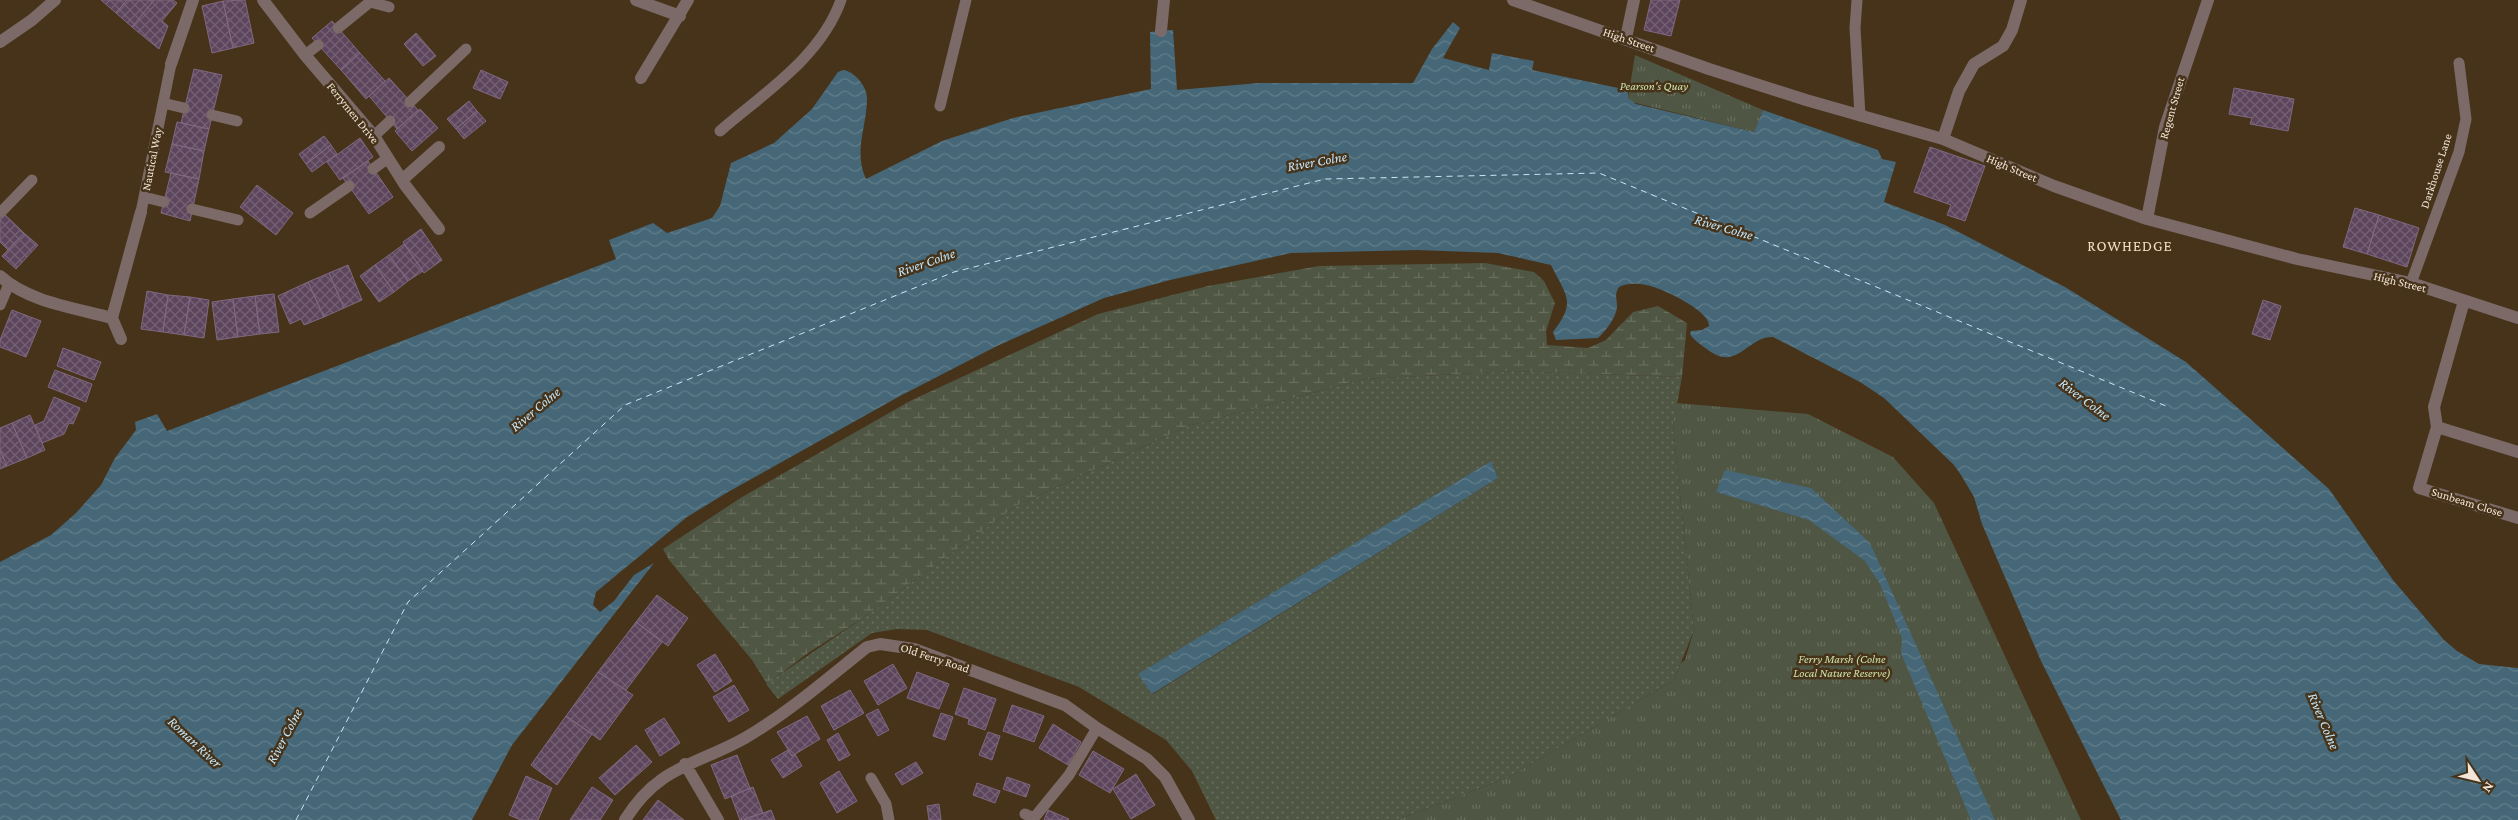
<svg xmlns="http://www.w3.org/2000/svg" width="2518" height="820" font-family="'Crimson Pro',serif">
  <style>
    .grass { fill: url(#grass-dots); fill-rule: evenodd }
    .wetland { fill: url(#wetland-marsh) }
    .park { fill: url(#park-tufts) }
    .water { fill: url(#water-waves) }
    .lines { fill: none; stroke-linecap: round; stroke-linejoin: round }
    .ferry { stroke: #c4e7fa; stroke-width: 1; stroke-dasharray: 6 5; stroke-linecap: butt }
    .building { fill: url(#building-cross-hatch); stroke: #806880 }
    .lane { stroke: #7b6a68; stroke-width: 11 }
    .street { stroke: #7b6a68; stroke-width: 12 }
    .labels { text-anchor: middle; stroke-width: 5; stroke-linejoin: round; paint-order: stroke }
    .street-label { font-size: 12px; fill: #f3e6d8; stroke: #46331a }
    .park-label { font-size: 12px; font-style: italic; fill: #cce0a9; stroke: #46331a }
    .water-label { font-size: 14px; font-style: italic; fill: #c4e7fa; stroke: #46331a }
    .quarter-label { font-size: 15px; letter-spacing: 1px; fill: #f5ddc0; stroke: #46331a }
  </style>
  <defs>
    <pattern id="grass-dots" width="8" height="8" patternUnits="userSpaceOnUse" patternTransform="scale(1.25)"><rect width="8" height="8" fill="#4f5643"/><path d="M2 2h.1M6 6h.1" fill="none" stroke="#696e5d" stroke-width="1.8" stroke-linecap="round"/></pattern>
    <pattern id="wetland-marsh" width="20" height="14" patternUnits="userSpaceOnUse" patternTransform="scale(1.25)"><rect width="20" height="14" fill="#4f5643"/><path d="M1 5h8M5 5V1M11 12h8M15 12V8" fill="none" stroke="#696e5d"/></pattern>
    <pattern id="park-tufts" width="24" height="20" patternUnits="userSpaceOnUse" patternTransform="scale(1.25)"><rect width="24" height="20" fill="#4f5643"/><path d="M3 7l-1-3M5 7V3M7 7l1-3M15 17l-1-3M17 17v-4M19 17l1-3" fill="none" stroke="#696e5d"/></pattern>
    <pattern id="water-waves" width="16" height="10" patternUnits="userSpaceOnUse" patternTransform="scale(1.25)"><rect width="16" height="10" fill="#466777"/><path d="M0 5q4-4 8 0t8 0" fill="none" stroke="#617d8a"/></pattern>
    <pattern id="building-cross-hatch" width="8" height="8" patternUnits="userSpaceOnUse" patternTransform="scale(1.25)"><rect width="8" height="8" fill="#5d465d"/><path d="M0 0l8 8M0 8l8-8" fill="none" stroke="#756174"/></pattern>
  </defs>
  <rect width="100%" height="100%" fill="#46331a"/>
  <path class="grass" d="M1513,371L1682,377L1673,426L1694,630L1674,680L1509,777L1397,820H1216L1192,771L1166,740L1079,687L927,630L897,629L872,633L778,699L766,684L863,618L1016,506L1188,426L1365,379ZM1491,461L1498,478L1153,694L1139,674Z"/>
  <path class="wetland" d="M1485,263L1534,272L1544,281L1555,303L1546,331L1547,345L1588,348L1606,340L1633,312L1658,306L1687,323L1682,377L1513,371L1365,379L1188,426L1016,506L863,618L808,653L767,684L752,660L669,560L663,549L742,497L910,401L1098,314L1208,286L1319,266Z"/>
  <path class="park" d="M1635,55L1763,110L1754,132L1632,102L1628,98Z
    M1676,403L1808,414L1893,457L1934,503L2081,820H1397L1509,777L1674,680L1681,663L1685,660L1694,630L1673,426Z"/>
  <path class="water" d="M1453,22L1460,28L1443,58L1489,70L1492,53L1534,61L1532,70L1628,90V98L1636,104L1754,132L1763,110L1878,150L1882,159L1896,162L1884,202L1945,225L2065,287L2186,362L2329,489L2393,580L2444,640L2457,651L2479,664L2518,668V820H2121L2041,661L1982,524L1974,497L1961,475L1954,465L1884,398L1860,382L1773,337C1747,336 1738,372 1708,350C1702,345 1694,341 1690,334L1691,331L1702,330L1709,326C1711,311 1660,287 1646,285C1638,283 1626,283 1619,287C1614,295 1617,298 1617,306C1617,316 1606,331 1598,338L1556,340L1553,332C1577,301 1566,296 1551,265L1498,253L1417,250L1291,253L1170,280L1104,298L997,346L900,396L728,492L687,517L596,592L593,605L600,612L614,601L634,575L654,563L512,745L472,820H0V562L51,535L76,513L101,485L115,458L136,430L135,422L157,414L167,431L616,259L609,240L653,223L667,233L712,218L720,206L731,163L774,143L812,109L838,72L843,70C854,71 867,86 867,98C867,127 853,151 866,179L942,141L1013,118L1151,89L1150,32L1173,30L1177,90L1259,83H1413L1432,49Z
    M1491,461L1498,478L1152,694L1138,674Z
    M1725,470L1811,488L1870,543L1995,820H1971L1901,653L1902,638L1880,584L1865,561L1809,520L1716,492Z"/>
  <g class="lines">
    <path class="ferry" d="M296,820L408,602L625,405L954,272L1325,179L1599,173L2166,406"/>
  </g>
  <path class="building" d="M101,0H127L116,13Z
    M127,0H154L132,27L116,13Z
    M154,0H173L177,3L162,21L168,26L159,49L132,27Z
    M245,0L254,43L233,48L223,1Z
    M1651,0H1680L1671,36L1644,30Z
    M223,1L233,48L212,53L202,6Z
    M332,21L360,53L341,70L312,38Z
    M416,33L436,56L423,66L404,44Z
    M360,53L385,81L366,99L341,70Z
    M194,69L222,75L209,129L181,123Z
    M481,70L508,82L500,99L473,88Z
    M389,78L418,110L397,129L369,96Z
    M2234,88L2294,99L2288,131L2250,124L2252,118L2229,114Z
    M469,101L477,111L456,129L447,119Z
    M420,109L438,128L412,151L395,131Z
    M477,111L486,121L464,139L456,129Z
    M177,122L209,129L204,151L172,144Z
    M324,136L331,145L306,164L299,154Z
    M360,138L373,157L340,180L327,162Z
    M172,144L204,151L199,179L165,172Z
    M331,145L337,154L312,172L306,164Z
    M1930,147L1985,166L1965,221L1947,215L1951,205L1914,192Z
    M368,161L393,197L369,214L343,178Z
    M171,173L199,179L190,221L161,213Z
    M257,185L293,213L276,235L240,207Z
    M2355,208L2379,215L2367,254L2343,247Z
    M0,210L24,233L8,250L0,242Z
    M2379,215L2419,228L2407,267L2367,254Z
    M421,229L442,260L424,273L403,242Z
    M24,233L38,245L16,269L2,256Z
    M404,244L423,271L408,281L389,255Z
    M389,255L408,281L394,292L375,265Z
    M348,265L362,300L344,308L329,273Z
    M375,265L394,292L379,302L360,276Z
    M329,273L344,308L324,317L308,282Z
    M308,282L324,317L304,325L301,319L290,324L278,296Z
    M147,291L168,295L163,332L141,329Z
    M274,294L279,332L260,334L255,296Z
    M168,295L190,297L184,335L163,332Z
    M255,296L260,334L238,337L233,299Z
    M190,297L209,300L204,338L184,335Z
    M233,299L238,337L217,340L212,302Z
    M2263,300L2281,306L2270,340L2252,334Z
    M12,310L41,321L26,357L0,347V340Z
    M63,348L101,362L94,380L57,366Z
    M55,370L92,384L86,402L48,387Z
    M54,397L80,408L73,424L69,423L64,434L42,443L35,425L44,421Z
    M30,415L45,450L27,458L12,423Z
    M12,423L27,458L7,466L0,450V428Z
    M0,450L7,466L0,469Z
    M657,595L688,618L668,646L636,622Z
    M636,622L662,642L626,690L598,672Z
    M715,654L732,681L715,692L697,665Z
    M893,664L907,688L878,705L864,681Z
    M598,672L633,695L600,740L566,716Z
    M917,672L949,684L939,709L907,698Z
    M734,685L749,710L729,722L713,697Z
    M964,688L996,699L985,730L968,724L969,719L955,714Z
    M850,690L864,713L834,730L821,706Z
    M1012,705L1044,716L1034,742L1003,731Z
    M878,709L889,730L878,736L866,715Z
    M941,713L953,717L945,740L933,736Z
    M566,716L592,734L557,785L531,765Z
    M807,716L820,739L792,756L777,732Z
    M664,718L680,743L660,756L645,730Z
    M1053,724L1081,742L1068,765L1039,748Z
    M988,732L1000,736L992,760L979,755Z
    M838,733L850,755L839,761L827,740Z
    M636,745L652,762L615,795L599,778Z
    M788,750L792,756L795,754L802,766L783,778L771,760Z
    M1093,751L1124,769L1110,793L1079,775Z
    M737,755L750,788L725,799L711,765Z
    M916,762L923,773L902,785L895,774Z
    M839,771L857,801L837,813L820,783Z
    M1136,774L1155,805L1131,819L1113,789Z
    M526,776L552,788L538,820H521L509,815Z
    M1007,777L1030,785L1026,797L1003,789Z
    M977,783L1000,791L995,803L973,795Z
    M592,787L613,800L600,820H570Z
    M753,787L763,813L740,820L731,796Z
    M658,800L684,820H643Z
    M939,804L941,820H929L927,806Z
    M771,810L775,820H744L763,813Z
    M1048,810L1069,819L1068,820H1044Z"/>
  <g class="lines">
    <path class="lane" d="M1857,0L1855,28L1860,116
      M338,28L370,2L389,7
      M305,55L318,45
      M410,102L466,49
      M163,103L184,108
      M940,106L966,0
      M212,115L237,121
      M720,131C764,93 821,57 841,0
      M374,136L390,121
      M373,169L388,158
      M144,197L164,202
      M192,209L238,220
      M1,212L32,180
      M141,212L171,64
      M310,213L349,186
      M2411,283L2459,152L2466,119L2459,63
      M0,305L9,284
      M871,778L886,804L889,820
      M1025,814L1034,818L1069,775L1097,728"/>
    <path class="street" d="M263,0L305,55L374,136L405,185L439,229
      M636,0L680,16
      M1513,0L1709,69L1806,100L1943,139L2054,186L2147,219L2297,259L2411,283L2518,318
      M1161,31L1164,0
      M1626,38L1634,0
      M0,42L32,20L55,0
      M171,64L193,0
      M641,78L688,0
      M1943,139L1959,91L1974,64L2003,46L2012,30L2021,0
      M402,180L439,147
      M2147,219L2165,127L2208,0
      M0,276C28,302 76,308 112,318L121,339
      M2464,301L2434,407L2437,427L2419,488L2518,518
      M112,318L141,212
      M2437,427L2518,452
      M685,764L718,820
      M625,820C658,766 695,766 745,738C788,713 828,678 867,647L880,644L914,649L1065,705L1097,728L1147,759L1165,777L1189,820"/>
  </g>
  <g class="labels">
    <g class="street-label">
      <text transform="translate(1629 40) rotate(19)" y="4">High Street</text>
      <text transform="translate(2172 108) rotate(-74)" y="4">Regent Street</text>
      <text transform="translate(353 113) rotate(51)" y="4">Ferrymen Drive</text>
      <text transform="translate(152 159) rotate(-79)" y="4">Nautical Way</text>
      <text transform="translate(2012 168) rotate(23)" y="4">High Street</text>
      <text transform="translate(2436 171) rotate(-72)" y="4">Darkhouse Lane</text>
      <text transform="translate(2400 282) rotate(14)" y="4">High Street</text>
      <text transform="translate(2467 502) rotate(17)" y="4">Sunbeam Close</text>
      <text transform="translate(935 658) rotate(18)" y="4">Old Ferry Road</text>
    </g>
    <g class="park-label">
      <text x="1654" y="90">Pearson's Quay</text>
      <text x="1842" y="663">Ferry Marsh (Colne<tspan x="1842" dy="14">Local Nature Reserve)</tspan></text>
    </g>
    <g class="water-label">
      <text transform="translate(1317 161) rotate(-10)" y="5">River Colne</text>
      <text transform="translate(1724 227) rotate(16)" y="5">River Colne</text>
      <text transform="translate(926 262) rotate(-19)" y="5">River Colne</text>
      <text transform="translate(2085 399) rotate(37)" y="5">River Colne</text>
      <text transform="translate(535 409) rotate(-40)" y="5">River Colne</text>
      <text transform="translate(2324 721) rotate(67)" y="5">River Colne</text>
      <text transform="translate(284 736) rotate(-62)" y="5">River Colne</text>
      <text transform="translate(195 742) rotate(43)" y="5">Roman River</text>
    </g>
    <g class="quarter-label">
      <text x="2130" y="251">ROWHEDGE</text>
    </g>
  </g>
  <g transform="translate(2478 780) rotate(125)" stroke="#46331a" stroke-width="4" paint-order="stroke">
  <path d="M0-4L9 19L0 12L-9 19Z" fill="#f3e6d8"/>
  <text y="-8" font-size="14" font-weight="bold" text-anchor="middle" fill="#f3e6d8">N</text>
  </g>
</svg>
